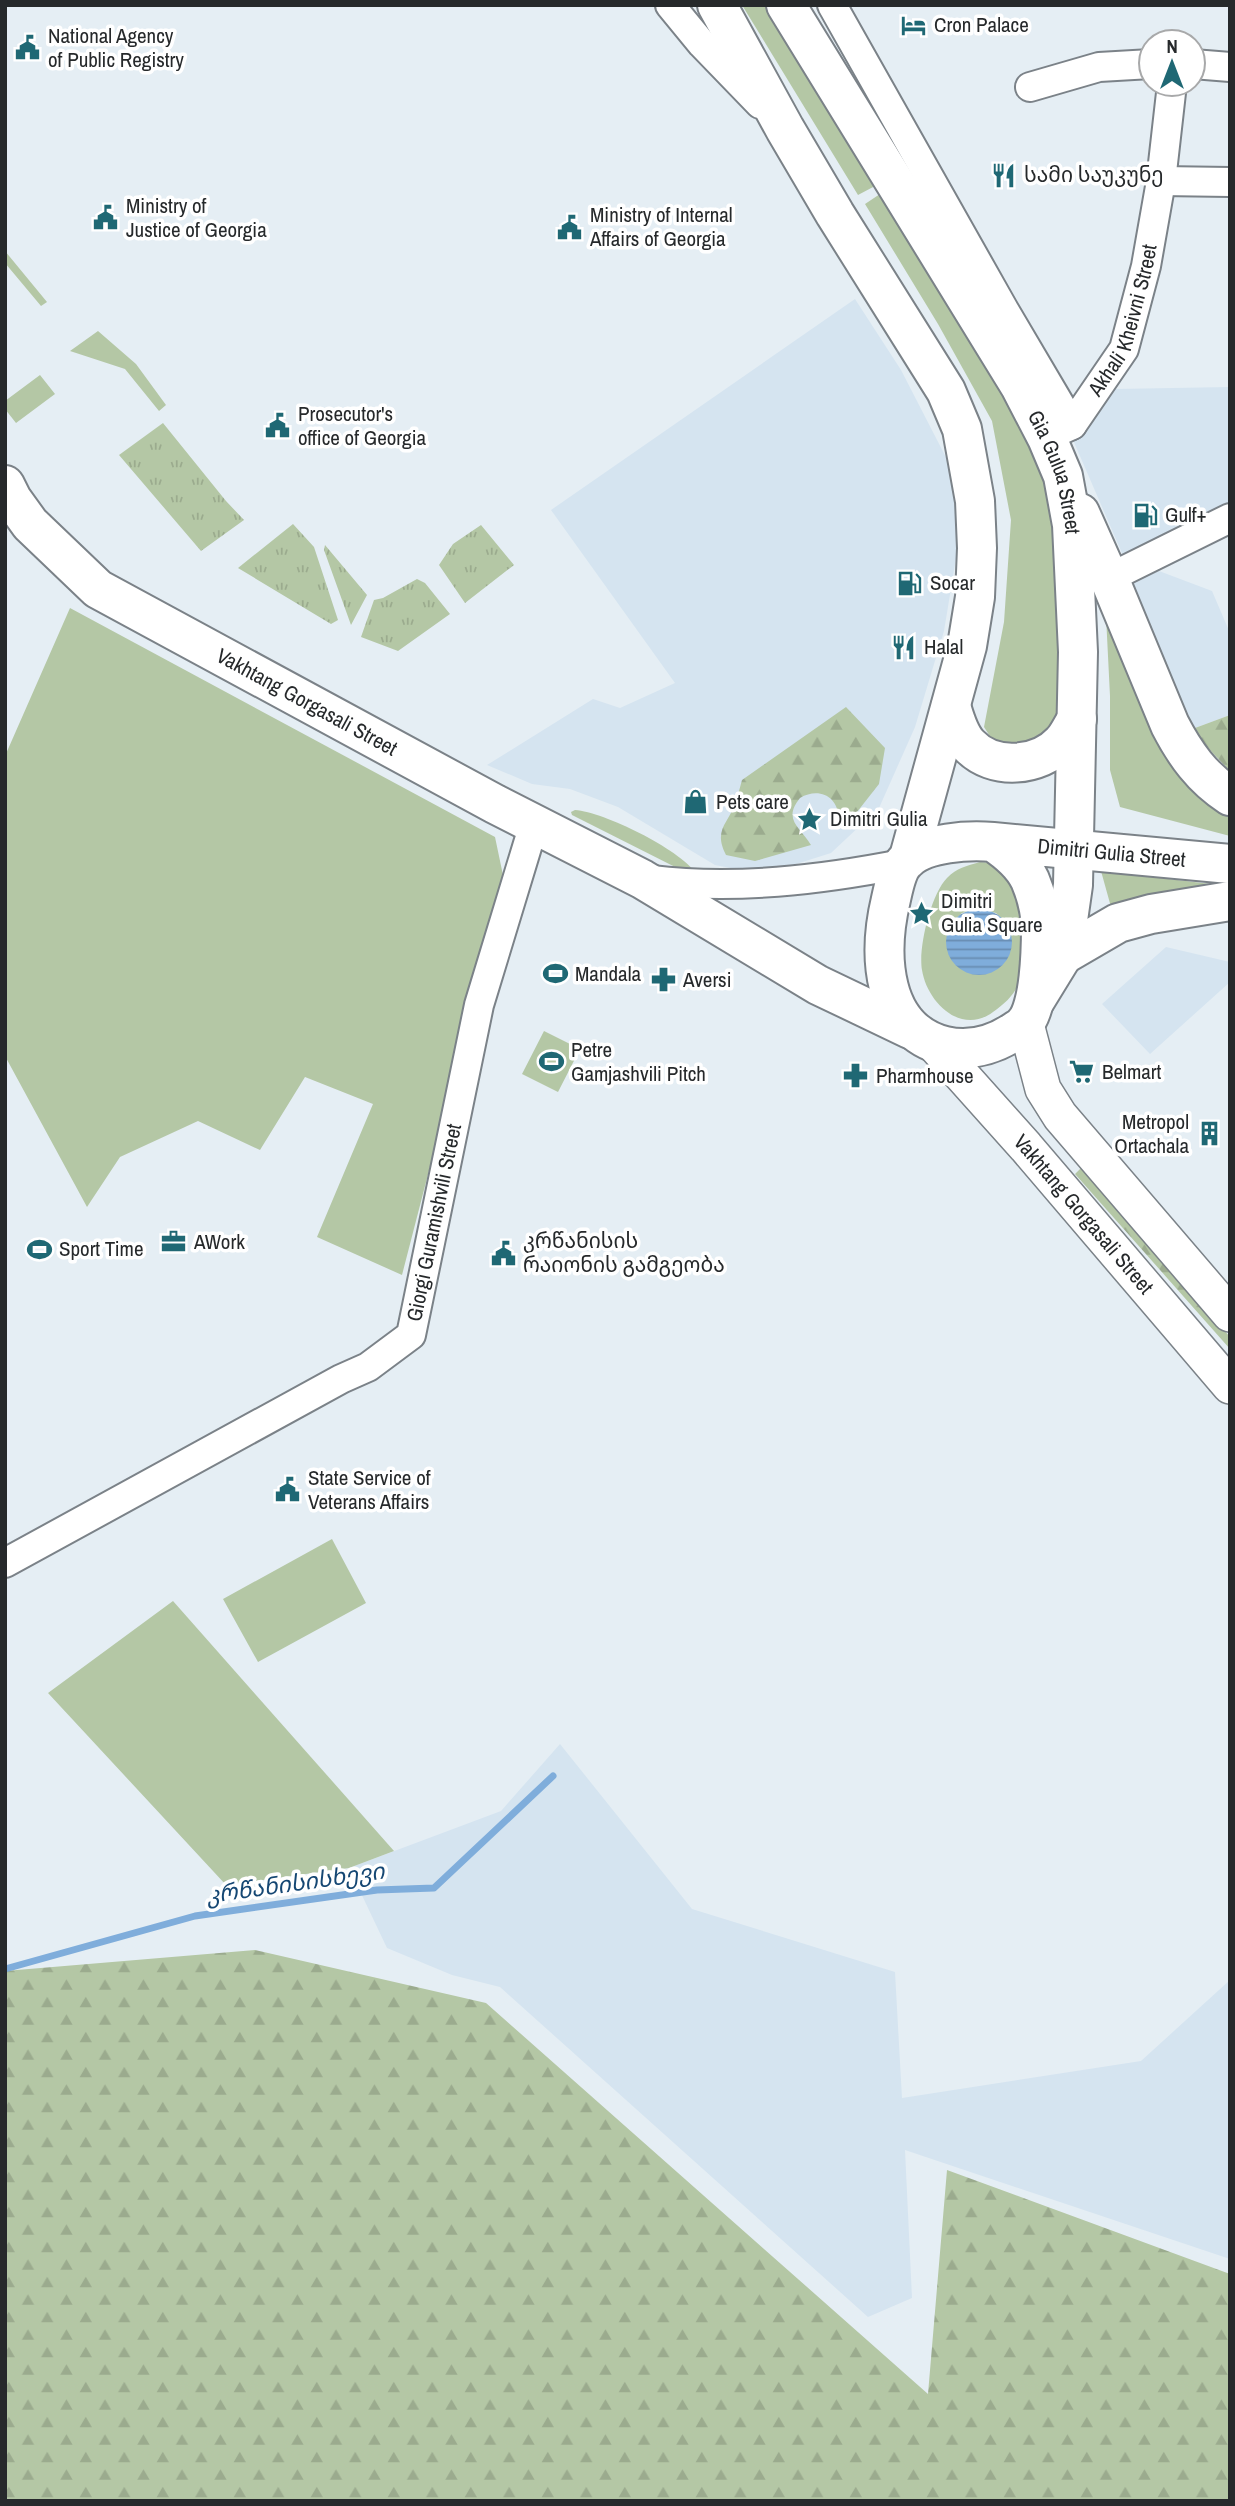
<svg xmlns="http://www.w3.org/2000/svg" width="1235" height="2506" font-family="'Archivo Narrow','Noto Sans Georgian',sans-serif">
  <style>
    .built { fill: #d5e4f0 }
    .grass { fill: #b4c7a5; fill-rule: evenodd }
    .forest { fill: url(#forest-firs) }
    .park { fill: url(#park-tufts) }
    .water { fill: url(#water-rules) }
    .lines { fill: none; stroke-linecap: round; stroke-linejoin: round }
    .stream { stroke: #7faddb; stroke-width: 7 }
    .minor-casing { stroke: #7b8288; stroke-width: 32 }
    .tertiary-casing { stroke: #7b8288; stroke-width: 38 }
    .secondary-casing { stroke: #7b8288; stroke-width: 42 }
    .trunk-casing { stroke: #7b8288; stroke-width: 42 }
    .minor { stroke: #fff; stroke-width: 28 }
    .tertiary { stroke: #fff; stroke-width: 35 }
    .secondary { stroke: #fff; stroke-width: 38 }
    .trunk { stroke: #fff; stroke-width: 38 }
    .labels { text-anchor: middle; stroke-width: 7; stroke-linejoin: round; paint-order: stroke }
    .poi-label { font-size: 21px; fill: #26292b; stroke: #fff; text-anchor: start }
    .street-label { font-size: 21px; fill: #26292b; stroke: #fff }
    .water-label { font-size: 23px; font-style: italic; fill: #154773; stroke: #fff }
  </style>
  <defs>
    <pattern id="forest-firs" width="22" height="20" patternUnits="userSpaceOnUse" patternTransform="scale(1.75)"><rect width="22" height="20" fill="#b4c7a5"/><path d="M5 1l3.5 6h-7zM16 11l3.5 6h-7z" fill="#9bab8e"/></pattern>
    <pattern id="park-tufts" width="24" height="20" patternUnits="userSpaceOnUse" patternTransform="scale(1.75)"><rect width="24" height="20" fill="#b4c7a5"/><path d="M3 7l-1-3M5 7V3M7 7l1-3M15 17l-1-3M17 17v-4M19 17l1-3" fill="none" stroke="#9bab8e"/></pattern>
    <pattern id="water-rules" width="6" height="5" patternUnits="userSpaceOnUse" patternTransform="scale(1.75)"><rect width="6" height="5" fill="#7faddb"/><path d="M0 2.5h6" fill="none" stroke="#688db2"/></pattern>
  </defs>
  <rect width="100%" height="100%" fill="#e5eef4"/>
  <path class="built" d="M855,299L901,370L953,471L957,552L944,631L915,727L879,808L831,853L774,871H746L715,865L618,807L570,789L532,784L487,765L593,699L620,708L675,683L551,510Z
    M1230,387V507L1125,560L1070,433L1089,417L1115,389Z
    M1159,571L1212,591L1230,633V715L1195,728L1127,585Z
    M1166,947L1230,962V982L1150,1054L1102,1004Z
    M560,1744L692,1909L895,1972L902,2098L1141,2061L1230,1980V2259L905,2150L912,2298L868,2317L500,1987L452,1975L387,1948L349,1868L501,1811Z"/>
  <path class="grass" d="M742,5H766L875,186L858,195Z
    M880,194L946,304L995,376L1034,444L1064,537L1061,725L1037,749L993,741L984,727L1004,622L1011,520L992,421L938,324L865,204Z
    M5,251L47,302L41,306L5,263Z
    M98,331L136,364L166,405L159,411L125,369L70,351Z
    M40,375L55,394L16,423L5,409V401Z
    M1105,596L1204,800L1230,817V836L1120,807L1110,770V696Z
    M70,608L495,837L504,880L402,1275L317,1237L373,1104L305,1077L260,1150L198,1121L120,1157L87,1207L5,1056V756Z
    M575,810C604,812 679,849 696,873L689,874L572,815L571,812Z
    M980,862L995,863L1023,879C1023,900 1023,922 1023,943C1023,952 1025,962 1023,970C1020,989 1008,1002 993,1012C961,1036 927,1002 922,970C918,948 931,894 947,878C957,868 966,866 980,862ZM979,909L996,913L1008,925H950L962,913Z
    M1101,871L1228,886L1111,907Z
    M544,1031L580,1049L558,1092L522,1074Z
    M332,1539L366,1603L258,1662L223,1599Z
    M173,1601L394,1851L349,1868L226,1885L48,1693Z"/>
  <path class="forest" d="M846,707L885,748L879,784L846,826L838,822C841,798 820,786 800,798C782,820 801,828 811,845L755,861L726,855C713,830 728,824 736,802C738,795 740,787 742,780Z
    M1230,715V771L1206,746L1195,728Z
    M1082,1167L1230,1337V1349L1075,1174Z
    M255,1950L486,2003L928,2394L947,2170L1230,2274V2501H5V1971Z"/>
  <path class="park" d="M163,423L226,501L244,520L201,551L119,455Z
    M293,524L314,547L338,620L331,624L238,568Z
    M481,525L514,565L465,603L439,565L453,544Z
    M325,545L367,595L351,625L324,550Z
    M417,579L425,583L450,614L398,651L361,637L374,600L383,598Z"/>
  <path class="water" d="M946 942a33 33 0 1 1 66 0a33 33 0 1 1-66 0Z"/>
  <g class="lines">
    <path class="stream" d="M5,1969L195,1916L377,1890L434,1888L553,1776"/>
    <defs>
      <g id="minor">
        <path d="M670,5L702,44L760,104"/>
        <path d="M832,5L1003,308L1072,425"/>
        <path d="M1193,64L1230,67"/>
        <path d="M1030,87L1099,67L1151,64"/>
        <path d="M1161,181L1230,182"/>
        <path id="s1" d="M1059,431L1072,425L1124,349L1146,266L1161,181L1172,84"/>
        <path d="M1109,578L1230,518"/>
        <path d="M651,880C735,890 820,880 902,864"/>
        <path id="s2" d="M5,1563L341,1379L368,1367L411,1335L479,1005L534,824"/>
      </g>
      <g id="tertiary">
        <path d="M1026,1024L1043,1089L1060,1116L1230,1314"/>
        <path id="s3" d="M933,1043L1026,1147L1230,1386"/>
      </g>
      <g id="secondary">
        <path id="s4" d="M5,485L12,499L30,524L98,589L495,804L642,879L818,985L910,1029"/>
      </g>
      <g id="trunk">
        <path d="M717,5L785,129L835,214L946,391L962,429L975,501L977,548L975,597L967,646L909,857"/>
        <path id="s5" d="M786,5L1020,386L1047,438L1063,476L1072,525L1078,652L1073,885L1063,955L1036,999"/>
        <path d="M1080,513L1109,578L1170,725C1185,754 1202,778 1230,796"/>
        <path d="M951,706C955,719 959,735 969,745C993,771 1039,767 1062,742C1068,736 1072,726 1077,719"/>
        <path id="s6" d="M993,842C1008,852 1022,863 1030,880C1036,894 1040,910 1041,926C1041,949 1040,1008 1024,1024C1022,1027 1018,1029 1015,1031C994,1045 971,1052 945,1046C880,1030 878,953 891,899C894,886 897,868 907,860C925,842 969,840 993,842L1230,864"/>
        <path d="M1063,955L1118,923L1151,914L1230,901"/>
      </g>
    </defs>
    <use href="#minor" class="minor-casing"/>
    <use href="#tertiary" class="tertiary-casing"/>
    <use href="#secondary" class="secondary-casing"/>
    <use href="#trunk" class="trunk-casing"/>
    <use href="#minor" class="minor"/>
    <use href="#tertiary" class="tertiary"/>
    <use href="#secondary" class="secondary"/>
    <use href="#trunk" class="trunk"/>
  </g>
  <defs>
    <symbol id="hotel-bare" viewBox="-9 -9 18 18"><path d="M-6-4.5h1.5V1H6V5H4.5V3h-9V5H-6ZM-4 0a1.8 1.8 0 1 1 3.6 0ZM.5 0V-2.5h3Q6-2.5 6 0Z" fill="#1f6874" stroke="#fff" stroke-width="2.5" paint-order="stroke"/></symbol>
    <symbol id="civic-bare" viewBox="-9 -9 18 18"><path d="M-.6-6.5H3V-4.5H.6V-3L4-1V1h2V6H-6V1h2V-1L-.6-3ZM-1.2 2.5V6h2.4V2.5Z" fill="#1f6874" stroke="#fff" stroke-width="2.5" paint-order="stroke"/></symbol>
    <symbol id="restaurant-bare" viewBox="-9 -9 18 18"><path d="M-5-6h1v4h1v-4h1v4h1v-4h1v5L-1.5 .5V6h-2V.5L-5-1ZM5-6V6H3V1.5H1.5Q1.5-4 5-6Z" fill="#1f6874" stroke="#fff" stroke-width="2.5" paint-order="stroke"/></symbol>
    <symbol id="fuel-bare" viewBox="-9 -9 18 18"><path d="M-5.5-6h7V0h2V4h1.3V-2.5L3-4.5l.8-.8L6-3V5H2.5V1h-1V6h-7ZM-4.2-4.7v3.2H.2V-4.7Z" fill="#1f6874" stroke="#fff" stroke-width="2.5" paint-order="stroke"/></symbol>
    <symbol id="shop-bare" viewBox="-9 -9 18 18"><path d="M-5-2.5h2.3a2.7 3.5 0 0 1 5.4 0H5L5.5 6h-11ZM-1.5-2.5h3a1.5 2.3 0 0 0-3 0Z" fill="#1f6874" stroke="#fff" stroke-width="2.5" paint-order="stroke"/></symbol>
    <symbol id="sight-bare" viewBox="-9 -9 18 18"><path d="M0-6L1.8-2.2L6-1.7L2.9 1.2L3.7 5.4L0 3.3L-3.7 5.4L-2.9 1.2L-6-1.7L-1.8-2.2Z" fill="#1f6874" stroke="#fff" stroke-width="2.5" paint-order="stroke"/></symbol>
    <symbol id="stadium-bare" viewBox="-9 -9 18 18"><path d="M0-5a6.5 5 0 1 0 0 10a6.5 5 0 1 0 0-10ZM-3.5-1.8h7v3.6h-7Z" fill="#1f6874" stroke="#fff" stroke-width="2.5" paint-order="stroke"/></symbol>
    <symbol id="pharmacy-bare" viewBox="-9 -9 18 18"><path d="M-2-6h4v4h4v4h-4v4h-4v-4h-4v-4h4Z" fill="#1f6874" stroke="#fff" stroke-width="2.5" paint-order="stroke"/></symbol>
    <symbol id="supermarket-bare" viewBox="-9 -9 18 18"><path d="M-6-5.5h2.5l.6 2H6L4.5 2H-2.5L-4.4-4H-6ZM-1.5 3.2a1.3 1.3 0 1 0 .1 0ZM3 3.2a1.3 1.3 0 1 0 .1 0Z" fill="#1f6874" stroke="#fff" stroke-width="2.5" paint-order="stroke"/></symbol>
    <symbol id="building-bare" viewBox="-9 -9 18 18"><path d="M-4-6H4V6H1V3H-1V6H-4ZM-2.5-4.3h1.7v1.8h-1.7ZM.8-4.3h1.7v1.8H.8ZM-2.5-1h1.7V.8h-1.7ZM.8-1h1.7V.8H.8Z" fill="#1f6874" stroke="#fff" stroke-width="2.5" paint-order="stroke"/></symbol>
    <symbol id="office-bare" viewBox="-9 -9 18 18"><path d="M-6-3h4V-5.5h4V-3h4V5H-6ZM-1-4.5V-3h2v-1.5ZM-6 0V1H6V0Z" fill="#1f6874" stroke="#fff" stroke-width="2.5" paint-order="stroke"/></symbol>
  </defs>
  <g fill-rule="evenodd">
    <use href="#hotel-bare" x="896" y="8" width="35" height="35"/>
    <use href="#civic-bare" x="10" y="30" width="35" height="35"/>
    <use href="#restaurant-bare" x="986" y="158" width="35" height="35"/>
    <use href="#civic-bare" x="88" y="200" width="35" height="35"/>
    <use href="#civic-bare" x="552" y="210" width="35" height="35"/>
    <use href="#civic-bare" x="260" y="408" width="35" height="35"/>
    <use href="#fuel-bare" x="1128" y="498" width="35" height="35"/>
    <use href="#fuel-bare" x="892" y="566" width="35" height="35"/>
    <use href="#restaurant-bare" x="886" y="630" width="35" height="35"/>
    <use href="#shop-bare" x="678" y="784" width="35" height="35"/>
    <use href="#sight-bare" x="792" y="802" width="35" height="35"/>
    <use href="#sight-bare" x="904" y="896" width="35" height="35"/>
    <use href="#stadium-bare" x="538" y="956" width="35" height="35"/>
    <use href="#pharmacy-bare" x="646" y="962" width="35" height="35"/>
    <use href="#stadium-bare" x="534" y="1044" width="35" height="35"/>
    <use href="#supermarket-bare" x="1064" y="1054" width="35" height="35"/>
    <use href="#pharmacy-bare" x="838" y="1058" width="35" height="35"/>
    <use href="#building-bare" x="1192" y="1116" width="35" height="35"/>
    <use href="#office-bare" x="156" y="1224" width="35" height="35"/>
    <use href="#stadium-bare" x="22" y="1232" width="35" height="35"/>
    <use href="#civic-bare" x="486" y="1236" width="35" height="35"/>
    <use href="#civic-bare" x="270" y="1472" width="35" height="35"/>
  </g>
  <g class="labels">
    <g class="poi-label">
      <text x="934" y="32">Cron Palace</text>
      <text x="48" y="43">National Agency<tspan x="48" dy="24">of Public Registry</tspan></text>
      <text x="1024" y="182">სამი საუკუნე</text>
      <text x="126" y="213">Ministry of<tspan x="126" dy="24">Justice of Georgia</tspan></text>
      <text x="590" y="222">Ministry of Internal<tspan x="590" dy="24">Affairs of Georgia</tspan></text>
      <text x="298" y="421">Prosecutor's<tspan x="298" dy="24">office of Georgia</tspan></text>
      <text x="1165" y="522">Gulf+</text>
      <text x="930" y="590">Socar</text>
      <text x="924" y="654">Halal</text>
      <text x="716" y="809">Pets care</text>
      <text x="830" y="826">Dimitri Gulia</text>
      <text x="941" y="908">Dimitri<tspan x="941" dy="24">Gulia Square</tspan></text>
      <text x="575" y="981">Mandala</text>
      <text x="683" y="987">Aversi</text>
      <text x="571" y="1057">Petre<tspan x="571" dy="24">Gamjashvili Pitch</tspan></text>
      <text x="1102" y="1079">Belmart</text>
      <text x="876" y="1083">Pharmhouse</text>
      <text x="1189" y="1129" text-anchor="end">Metropol<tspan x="1189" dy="24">Ortachala</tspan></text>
      <text x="523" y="1248">კრწანისის<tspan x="523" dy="24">რაიონის გამგეობა</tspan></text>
      <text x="194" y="1249">AWork</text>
      <text x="59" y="1256">Sport Time</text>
      <text x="308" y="1485">State Service of<tspan x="308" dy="24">Veterans Affairs</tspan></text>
    </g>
    <g class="street-label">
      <text dy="7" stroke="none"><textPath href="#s1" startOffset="133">Akhali Kheivni Street</textPath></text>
      <text dy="7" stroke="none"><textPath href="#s5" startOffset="541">Gia Gulua Street</textPath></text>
      <text dy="7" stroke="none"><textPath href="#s4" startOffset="378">Vakhtang Gorgasali Street</textPath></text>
      <text dy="7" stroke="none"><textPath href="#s6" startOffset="714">Dimitri Gulia Street</textPath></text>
      <text dy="7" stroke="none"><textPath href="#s3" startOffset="228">Vakhtang Gorgasali Street</textPath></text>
      <text dy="7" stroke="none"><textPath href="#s2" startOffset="581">Giorgi Guramishvili Street</textPath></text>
    </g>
    <g class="water-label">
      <text transform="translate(295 1883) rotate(-8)" y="8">კრწანისისხევი</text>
    </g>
  </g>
  <rect width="1235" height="2506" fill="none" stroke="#26292b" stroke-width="14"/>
  <g transform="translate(1172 63)"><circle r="33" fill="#ffffff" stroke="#a8a9aa" stroke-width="2"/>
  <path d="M0-5L12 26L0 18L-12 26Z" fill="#1f6874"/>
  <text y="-10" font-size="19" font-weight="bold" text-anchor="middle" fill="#26292b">N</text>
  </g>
</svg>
